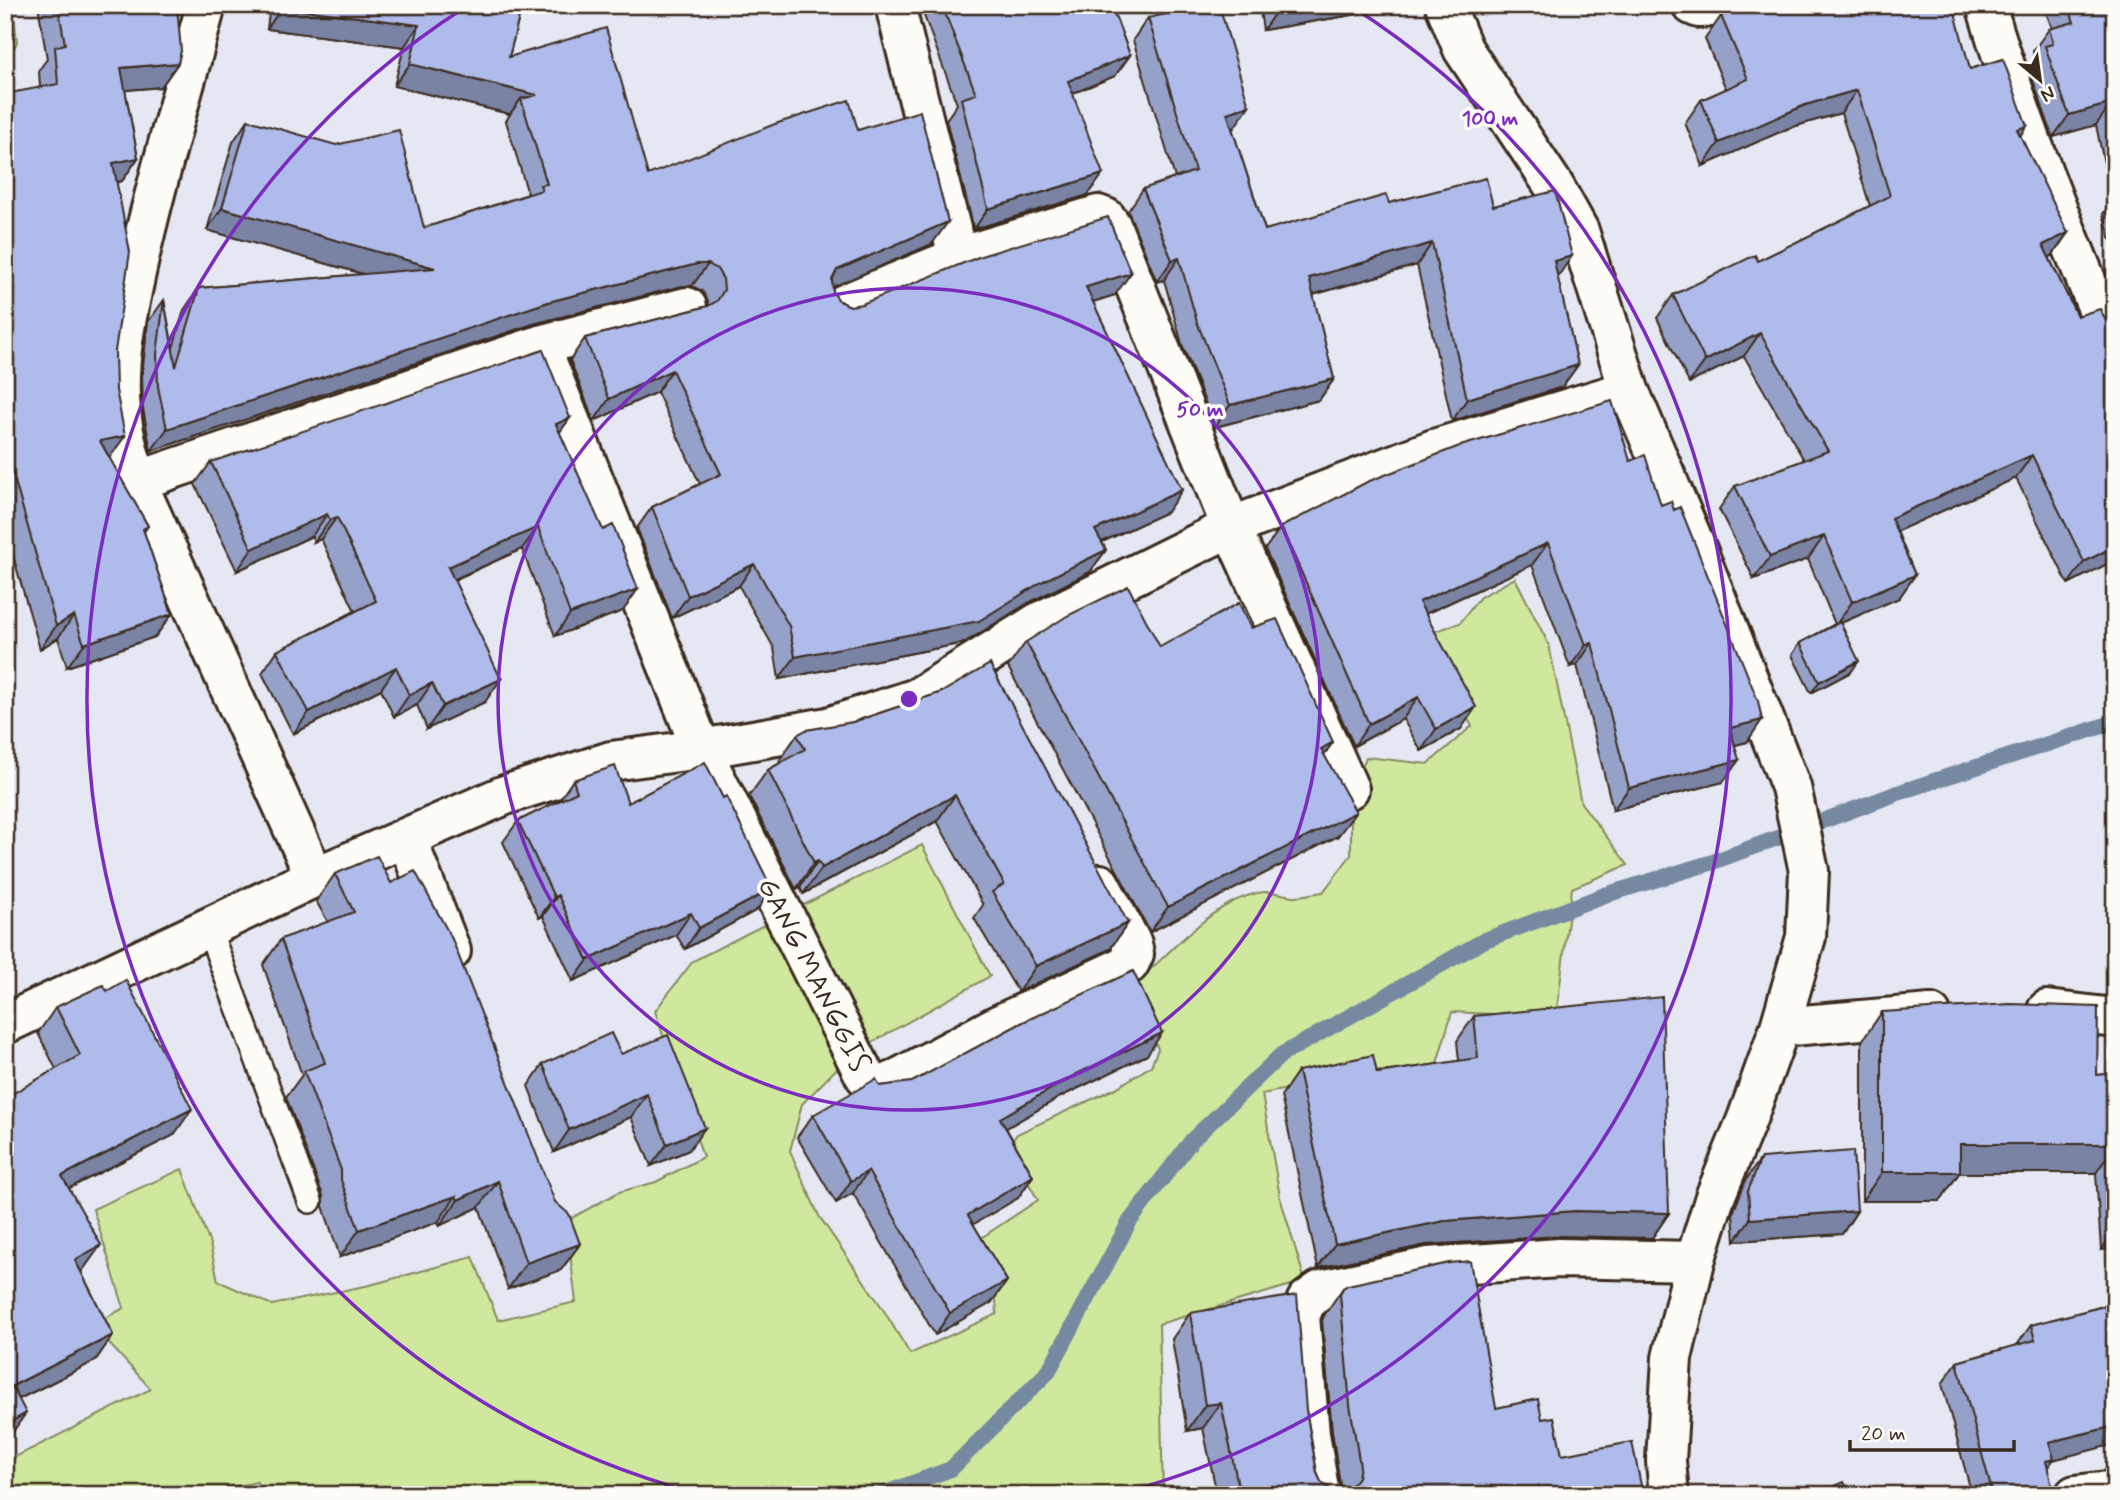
<svg xmlns="http://www.w3.org/2000/svg" width="2120" height="1500" font-family="Mynerve,sans-serif">
  <style>
    .green { fill: #d0e89d; stroke: #86895e; stroke-width: 2 }
    .lines { fill: none; stroke-linecap: round; stroke-linejoin: round }
    .stream { stroke: #758aa0; stroke-width: 16 }
    .lane-casing { stroke: #3b2a1e; stroke-width: 28 }
    .street-casing { stroke: #3b2a1e; stroke-width: 44 }
    .lane { stroke: #fdfcf7; stroke-width: 23 }
    .street { stroke: #fdfcf7; stroke-width: 38 }
    .wall { fill: #96a1ca; stroke: #3b2a1e; stroke-width: 2 }
    .shaded-wall { fill: #7a83a4; stroke: #3b2a1e; stroke-width: 2 }
    .building { fill: #aebbeb; stroke: #3b2a1e; stroke-width: 2 }
    .ring { fill: none; stroke: #7b2cbf; stroke-width: 3.5 }
    .labels { text-anchor: middle; stroke-width: 7; stroke-linejoin: round; paint-order: stroke }
    .street-label { font-size: 28px; fill: #3b2a1e; stroke: #fdfcf7 }
    .centre { fill: #7b2cbf; stroke: #fdfcf7; stroke-width: 3.5 }
    .ring-label { font-size: 21px; text-anchor: middle; font-weight: bold; fill: #7b2cbf; stroke: #fdfcf7; stroke-width: 7; stroke-linejoin: round; paint-order: stroke }
  </style>
  <rect width="100%" height="100%" fill="#e5e8f3"/>
  <filter id="ink" filterUnits="userSpaceOnUse"><feTurbulence type="fractalNoise" baseFrequency=".0143" numOctaves="2"/><feDisplacementMap in="SourceGraphic" scale="14" xChannelSelector="R" yChannelSelector="G"/><feConvolveMatrix kernelMatrix="1 2 1 2 8 2 1 2 1" color-interpolation-filters="sRGB"/></filter>
  <g filter="url(#ink)">
    <path class="green" d="M5,5H13L17,42L5,65Z
      M1515,578L1549,645L1581,803L1628,865L1572,888L1556,1017L1452,1012L1435,1070L1378,1071L1262,1094L1280,1197L1305,1281L1159,1324L1163,1495H261L257,1482L197,1495H5V1462L151,1389L92,1325L124,1308L93,1209L182,1169L210,1244L218,1281L272,1305L370,1285L473,1257L498,1320L576,1302L566,1221L619,1192L656,1182L703,1157L655,1011L693,961L922,845L990,976L851,1054L802,1104L790,1151L819,1216L881,1306L910,1354L997,1314L996,1300L969,1246L1038,1200L1008,1147L1017,1134L1116,1088L1151,1066L1158,1049L1133,985C1171,954 1212,899 1264,892C1274,891 1286,896 1296,896C1305,896 1314,893 1323,892L1351,855V794L1366,757L1428,764L1472,726L1442,676L1433,632L1460,623L1480,597Z"/>
    <g class="lines">
      <path class="stream" d="M880,1495L951,1469L1048,1372L1130,1221L1192,1140L1281,1055L1485,940L1605,895L1710,863L1906,790L2115,722"/>
      <defs>
        <path id="lane" d="M208,927L310,1201"/>
        <path id="street" d="M206,5C183,93 156,180 137,268C127,315 116,362 121,411C124,441 133,470 144,498L315,877
          M895,5L958,257L1098,215L1106,218L1111,225L1231,527L1349,789
          M1445,5L1463,49L1554,186L1579,231L1629,390L1698,552L1791,787L1809,871L1806,937L1780,1027L1747,1119L1715,1197L1695,1261L1672,1358L1666,1461L1669,1495
          M1692,5L1699,8L1734,5
          M1986,5C2021,123 2067,236 2115,349
          M838,306L958,257
          M540,345L701,749L865,1076L876,1085H886L998,1025L1129,964L1134,954L1132,944L1100,884
          M137,481L540,345L687,307
          M407,839L451,951
          M2047,1010L2115,1018
          M5,1024L315,877L505,795L611,761L701,749L828,727L917,698L1039,622L1231,527L1434,449L1629,390
          M1780,1027L1931,1014
          M1320,1495L1310,1434L1300,1316L1307,1300L1321,1290L1428,1267L1559,1258L1695,1261
          M2075,1495L2115,1490"/>
      </defs>
      <use href="#lane" class="lane-casing"/>
      <use href="#street" class="street-casing"/>
      <use href="#lane" class="lane"/>
      <use href="#street" class="street"/>
    </g>
    <path class="wall" d="M38,5H178V63L161,87L125,90L138,158L122,181L117,182L115,351L109,458L148,526L144,532L172,614L155,637L67,667L58,638L40,649L5,528V94L40,88L39,70L47,59Z
      M270,5H522L509,57L648,175L858,130L932,244L833,287V292L839,301L850,306L1115,295L1093,302L1167,512L1102,542L1106,550L1090,572L1028,603L964,643L779,679L774,648L739,586L672,618L637,528L652,507L700,484L657,392L594,421L570,360L585,338L708,306V301L702,291L692,286H682L533,324L151,451L143,409L142,375L148,322L164,300L173,348L184,310L199,288L364,274L207,230L233,142L248,120L424,228L528,194L506,121L510,114L394,86L404,47L267,29Z
      M920,5H1111L1130,55L1115,76L1073,93L1088,195L974,229L946,120L957,104Z
      M1259,5H1364L1358,14L1263,30Z
      M2043,5H2115V253L2103,214L2112,201L2096,125L2053,137L2029,69L2035,60L2033,51L2049,29L2052,28Z
      M1721,16L1970,69L2020,136L2052,256L2049,257L2077,316L2115,338V560L2068,584L2016,478L1897,531L1915,575L1899,598L1841,623L1851,672L1811,693L1792,655L1800,643L1835,624L1808,559L1754,579L1719,509L1735,486L1804,460L1744,356L1689,383L1657,318L1673,295L1758,261L1870,206L1841,113L1789,128L1703,166L1685,123L1701,100L1726,89L1705,39Z
      M1148,18L1234,128H1232L1265,230L1389,203L1493,206L1557,277L1578,365L1562,387L1452,421L1417,265L1313,295L1334,379L1319,400L1215,427L1182,344L1164,280L1157,282L1128,211L1143,189L1175,178L1133,40Z
      M570,418L559,433L623,611L555,636L522,549L454,580L485,702L427,729L417,705L394,717L381,689L293,734L262,673L277,651L355,611L321,539L314,542L312,536L237,571L195,484L211,462Z
      M1630,461L1661,505L1747,742L1735,745L1723,782L1613,810L1577,665L1570,667L1532,565L1425,614L1461,729L1421,751L1403,719L1354,746L1265,549L1281,527Z
      M1251,628L1333,742L1324,755L1338,836L1150,932L1008,667L1026,642L1160,647Z
      M942,692L1128,923L1110,949L1018,992L974,918L983,905L937,821L803,894L800,887L796,889L749,796L768,770L780,763L779,761L797,735L853,722Z
      M573,780L628,803L772,889L757,910L685,949L676,935L573,981L543,916L539,918L503,842L518,821L558,802Z
      M335,874L555,1202L580,1244L561,1270L508,1289L479,1207L439,1226L438,1222L340,1257L323,1206V1196L286,1097L302,1075L263,965L281,939L328,922L316,901Z
      M56,1007L174,1135L69,1188L83,1270L81,1272L113,1335L95,1361L19,1399L8,1439L5,1440V1098L56,1069L38,1033Z
      M1882,1012L2097,1075L2115,1073V1248L2101,1250L2096,1173H1959L1940,1201H1862V1041Z
      M1474,1016L1669,1213L1652,1238L1558,1236L1426,1245L1318,1268L1281,1096L1298,1071L1377,1073L1459,1061L1457,1041Z
      M621,1054L689,1150L651,1166L631,1117L554,1152L528,1086L543,1064Z
      M1147,1055L1062,1096L1006,1128L1033,1176L1018,1198L973,1224L1007,1281L991,1303L935,1335L853,1193L836,1203L797,1137L813,1115L880,1086Z
      M1761,1158L1857,1211L1842,1234L1735,1241L1733,1213L1746,1180Z
      M1343,1288L1496,1408L1542,1419L1562,1455L1643,1495H1217L1203,1428L1187,1431L1172,1339L1190,1313L1306,1410L1317,1473L1321,1482L1330,1489L1341,1491L1332,1431L1322,1320L1325,1314Z
      M2104,1306L2053,1460L2047,1468L2054,1495H1972L1942,1384L1957,1362L2017,1345L2031,1325Z"/>
    <path class="shaded-wall" d="M1291,5H1364L1358,14L1263,30L1279,7Z
      M282,7L419,25L404,47L267,29Z
      M1130,55L1115,76L1054,101L1068,81Z
      M178,63L161,87L105,92L121,68Z
      M410,64L537,95L521,99L510,114L394,86Z
      M1857,90L1841,113L1789,128L1703,166L1719,143L1805,105Z
      M2112,103L2096,125L2053,137L2069,115Z
      M1249,106L1234,128L1212,135L1227,113Z
      M2027,126L2011,149L2017,129Z
      M138,158L122,181L97,186L113,163Z
      M1103,174L1088,195L974,229L988,209Z
      M222,208L435,268L420,290L207,230Z
      M948,222L932,244L821,292L837,270Z
      M2068,233L2052,256L2027,268L2043,245Z
      M1432,243L1417,265L1294,300L1309,278Z
      M1572,256L1557,278L1554,261Z
      M1179,258L1164,280L1157,282L1172,260Z
      M697,264H708L692,286H682L533,324L151,451L167,429L548,302Z
      M1131,273L1115,295L1070,309L1086,287Z
      M1760,333L1744,356L1689,383L1705,361Z
      M1578,365L1562,387L1452,421L1467,399Z
      M672,370L657,392L594,421L609,399Z
      M1334,379L1319,400L1215,427L1230,405Z
      M570,418L554,440L556,424Z
      M125,436L108,460L100,441Z
      M2032,455L2016,478L1875,541L1891,518Z
      M1182,490L1167,512L1080,552L1095,530Z
      M327,514L312,536L237,571L252,549Z
      M337,517L321,539L314,542L330,520Z
      M538,527L522,549L432,589L448,567Z
      M1824,536L1808,559L1754,579L1770,557Z
      M1548,543L1532,565L1403,624L1419,602Z
      M2115,546V560L2068,584L2084,562Z
      M1106,550L1090,572L1028,603L964,643L779,679L795,657L1043,581Z
      M754,564L739,586L672,618L688,596Z
      M1915,575L1899,598L1836,625L1852,602Z
      M638,589L623,611L555,636L570,614Z
      M172,614L155,637L67,667L84,644Z
      M74,615L58,638L40,649L56,626Z
      M1592,643L1577,665L1570,667L1586,645Z
      M1859,661L1851,672L1811,693L1819,682Z
      M396,667L381,689L293,734L309,712Z
      M501,679L485,702L427,729L443,706Z
      M432,683L417,705L394,717L409,695Z
      M1418,697L1403,719L1354,746L1369,724Z
      M1476,707L1461,729L1421,751L1436,729Z
      M1762,720L1747,742L1715,750L1730,728Z
      M1333,742L1315,767L1321,749Z
      M1739,760L1723,782L1613,810L1629,788Z
      M955,795L937,821L803,894L822,868Z
      M1356,812L1338,836L1150,932L1168,907Z
      M818,861L800,887L796,889L814,863Z
      M772,889L757,910L685,949L699,928Z
      M558,895L543,916L539,918L554,897Z
      M691,913L676,935L573,981L588,960Z
      M1128,923L1110,949L1018,992L1036,966Z
      M1162,1033L1147,1055L1062,1096L984,1141L1000,1118L1077,1074Z
      M647,1094L631,1117L554,1152L569,1130Z
      M192,1109L174,1135L44,1201L62,1176Z
      M705,1128L689,1150L651,1166L667,1144Z
      M1960,1144H2115V1145L2096,1173H1959L1940,1201H1862L1882,1172Z
      M868,1171L853,1193L836,1203L851,1181Z
      M1033,1176L1018,1198L952,1237L968,1215Z
      M498,1181L479,1207L439,1226L458,1200Z
      M456,1196L438,1222L340,1257L359,1230Z
      M1575,1211L1669,1213L1652,1238L1558,1236L1426,1245L1318,1268L1335,1244L1444,1221Z
      M1857,1211L1842,1234L1735,1241L1750,1219Z
      M2115,1230V1248L2101,1250Z
      M580,1244L561,1270L508,1289L526,1263Z
      M101,1245L83,1270L57,1285L75,1260Z
      M1007,1281L991,1303L935,1335L950,1313Z
      M113,1335L95,1361L5,1406L12,1386Z
      M1221,1403L1203,1428L1187,1431L1205,1405Z
      M26,1413L8,1439L5,1440V1425Z
      M2115,1426V1444L2053,1460L2038,1481L2049,1442Z"/>
    <path class="building" d="M58,5H177L181,51L178,63L121,68L138,158L113,163L130,252L115,351L116,390L125,436L100,441L148,526L143,529L172,614L84,644L74,615L56,626L5,446V94L58,84L55,47L65,44Z
      M282,5H522L509,57L606,28L648,175L775,124L849,100L858,130L920,111L948,222L837,270L832,280L833,292L839,301L850,306L862,304L981,256L1108,217L1131,273L1086,287L1182,490L1095,530L1106,550L1043,581L979,621L795,657L789,626L754,564L688,596L652,507L721,474L672,370L609,399L585,338L708,306L717,301L724,290L723,279L717,269L708,264H697L548,302L167,429L158,387L157,354L164,300L176,367L199,288L435,268L222,208L248,120L336,145L399,130L424,228L542,190L540,185L547,184L521,99L537,95L410,64L419,25L282,7Z
      M942,5H1111L1130,55L1068,81L1103,174L988,209L961,99L976,94Z
      M1206,5H1219L1249,106L1227,113L1265,230L1386,195L1389,203L1486,178L1493,206L1555,191L1572,256L1554,261L1578,365L1467,399L1432,243L1309,278L1334,379L1230,405L1197,322L1179,258L1172,260L1143,189L1195,171L1148,18Z
      M1746,5H1953L1970,69L2003,59L2027,126L2017,129L2068,233L2043,245L2077,316L2100,309L2115,338V546L2084,562L2032,455L1891,518L1915,575L1852,602L1824,536L1770,557L1735,486L1828,451L1760,333L1705,361L1673,295L1755,255L1758,261L1890,196L1857,90L1805,105L1719,143L1701,100L1748,79L1721,16Z
      M2068,5H2115V116L2112,103L2069,115L2045,46L2053,44L2049,29L2074,22Z
      M543,350L570,418L556,424L603,530L613,525L638,589L570,614L538,527L448,567L501,679L443,706L432,683L409,695L396,667L309,712L277,651L376,601L337,517L330,520L327,514L252,549L211,462Z
      M1612,401L1630,461L1645,455L1661,505L1671,501L1674,510L1680,507L1758,701L1762,720L1730,728L1739,760L1629,788L1592,643L1586,645L1548,543L1419,602L1476,707L1436,729L1418,697L1369,724L1281,527L1367,482L1457,447Z
      M1128,586L1160,647L1239,603L1251,628L1277,619L1333,742L1321,749L1356,812L1168,907L1026,642L1067,616Z
      M1840,622L1859,661L1819,682L1800,643Z
      M990,664L1128,923L1036,966L992,892L1004,884L955,795L822,868L818,861L814,863L768,770L805,749L797,735L806,730L853,722L942,692Z
      M705,762L723,798L726,796L772,889L699,928L691,913L588,960L558,895L554,897L518,821L577,792L573,780L615,766L628,803Z
      M377,856L391,883L415,871L452,939L555,1202L569,1214L580,1244L526,1263L498,1181L458,1200L456,1196L359,1230L341,1180V1170L304,1071L325,1063L281,939L354,912L335,874Z
      M1133,971L1162,1033L1077,1074L1000,1118L1033,1176L968,1215L1007,1281L950,1313L868,1171L851,1181L813,1115L876,1079L880,1086L912,1082L1023,1022Z
      M126,980L192,1109L62,1176L101,1245L75,1260L113,1335L12,1386L26,1413L5,1425V1098L80,1055L56,1007L103,985L107,991Z
      M1662,997L1669,1213L1575,1211L1444,1221L1335,1244L1298,1071L1373,1055L1377,1073L1478,1058L1474,1016Z
      M2010,1004L2098,1007L2097,1075L2115,1073V1144H1960V1172H1882V1012Z
      M611,1033L621,1054L668,1035L705,1128L667,1144L647,1094L569,1130L543,1064Z
      M1853,1151L1857,1211L1750,1219L1748,1191L1761,1158Z
      M1470,1261L1496,1408L1538,1399L1542,1419L1554,1417L1562,1455L1632,1442L1643,1495H1240L1221,1403L1205,1405L1190,1313L1297,1295L1306,1410L1317,1473L1321,1482L1330,1489L1341,1491L1351,1486L1358,1477L1360,1466L1350,1405L1340,1294L1343,1288L1348,1285L1449,1263Z
      M2104,1306L2115,1348V1426L2049,1442L2054,1459L2046,1461L2054,1495H1993L1957,1362L2035,1340L2031,1325Z
      M1844,1482L1850,1495H1815Z
      M238,1486L240,1495H201Z"/>
  </g>
  <g class="ring">
    <circle cx="909" cy="699" r="411"/>
    <path d="M696 1493A822 822 0 0 1 467 6M1351 6A822 822 0 0 1 1122 1493"/>
  </g>
  <g class="labels">
    <g class="street-label">
      <text transform="translate(815 974) rotate(63)" y="10">GANG MANGGIS</text>
    </g>
  </g>
  <circle cx="909" cy="699" r="10" class="centre"/>
  <g class="ring-label">
    <text x="1490" y="125">100 m</text>
    <text x="1200" y="416">50 m</text>
  </g>
  <rect width="2120" height="1500" fill="none" stroke="#fdfcf7" stroke-width="28"/>
  <rect x="14" y="14" width="2092" height="1472" fill="none" stroke="#3b2a1e" stroke-width="2.5" filter="url(#ink)"/>
  <g transform="translate(2040 80) rotate(151)" stroke="#fdfcf7" stroke-width="5" paint-order="stroke">
  <path d="M0-5L12 26L0 18L-12 26Z" fill="#3b2a1e"/>
  <text y="-10" font-size="19" font-weight="bold" text-anchor="middle" fill="#3b2a1e">N</text>
  </g>
  <path d="M1850 1440v10h164v-10" fill="none" stroke="#3b2a1e" stroke-width="3.5"/>
  <text x="1861" y="1440" font-size="21" fill="#3b2a1e" stroke="#fdfcf7" stroke-width="5" paint-order="stroke">20 m</text>
</svg>
